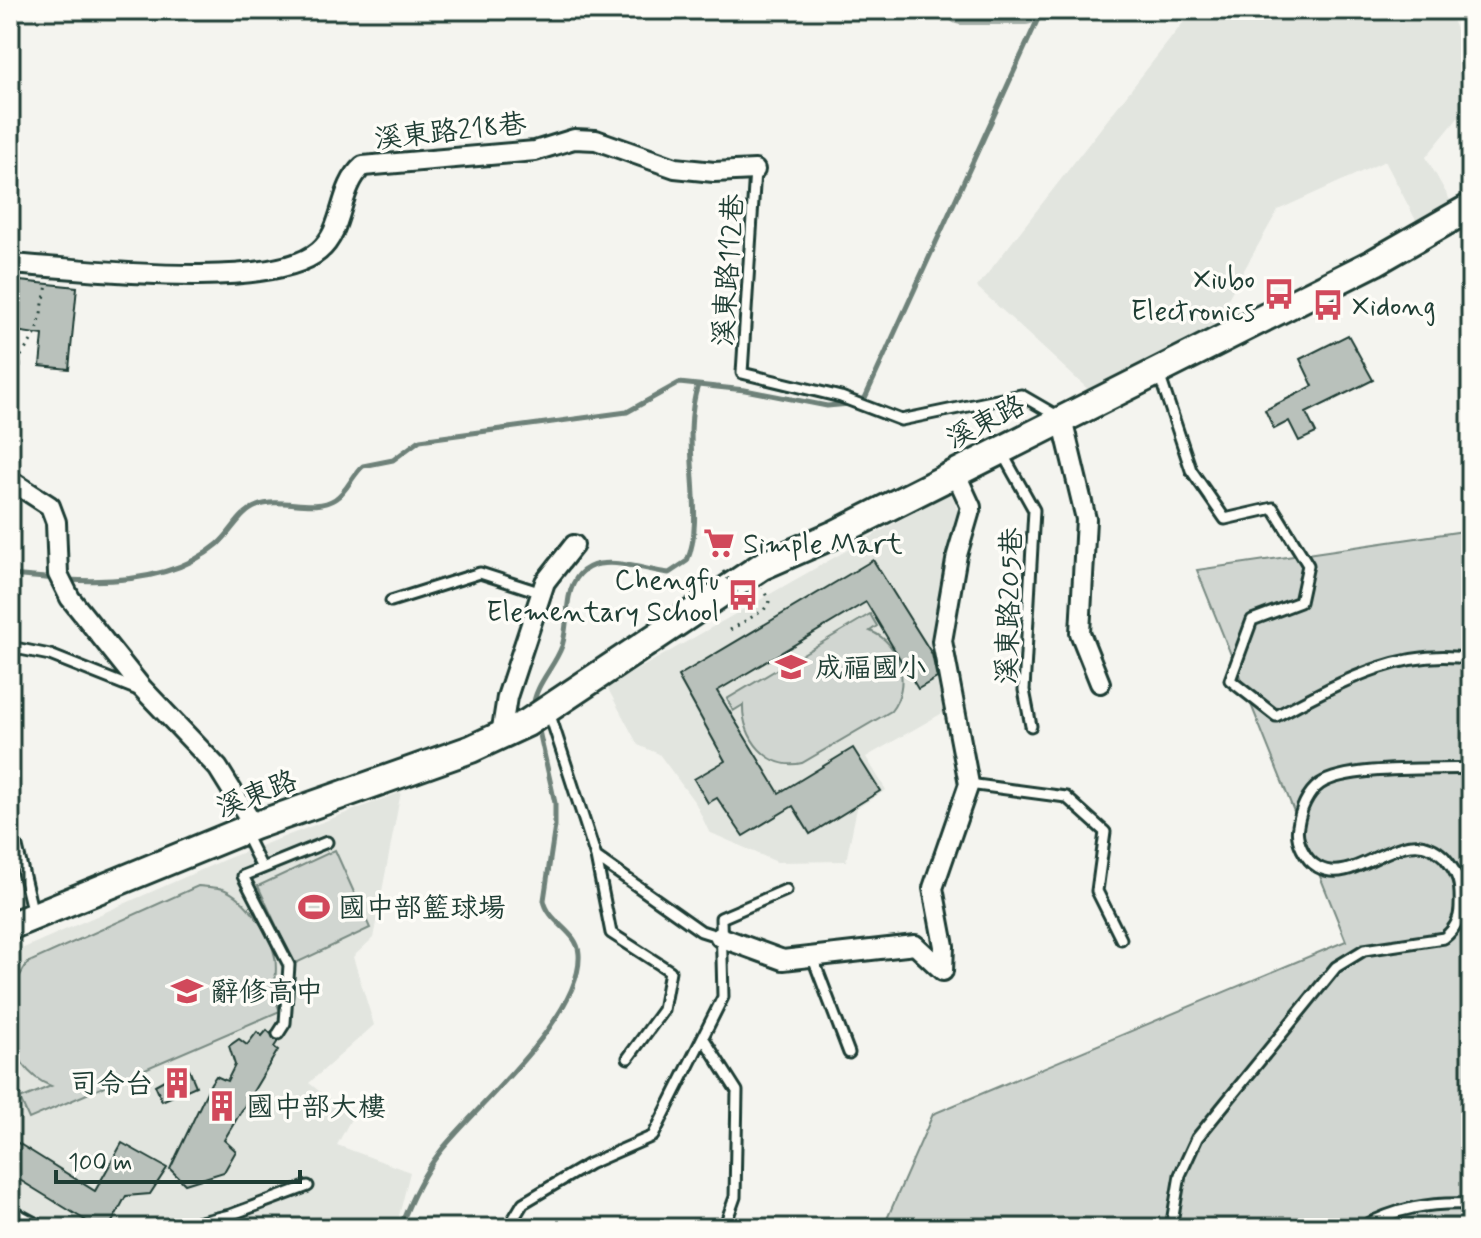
<svg xmlns="http://www.w3.org/2000/svg" width="1481" height="1238" font-family="Mynerve,'LXGW WenKai TC',sans-serif">
  <style>
    .built { fill: #e2e5df }
    .green { fill: #d1d6d1; stroke: #788a82; stroke-width: 2 }
    .lines { fill: none; stroke-linecap: round; stroke-linejoin: round }
    .stream { stroke: #6e8179; stroke-width: 5 }
    .river { stroke: #a3aea7; stroke-width: 30 }
    .building { fill: #b9c1bb; stroke: #1f3d34; stroke-width: 2 }
    .service-casing { stroke: #1f3d34; stroke-width: 15 }
    .minor-casing { stroke: #1f3d34; stroke-width: 24 }
    .secondary-casing { stroke: #1f3d34; stroke-width: 32 }
    .path { stroke: #1f3d34; stroke-width: 3; stroke-dasharray: 2 6; stroke-linecap: butt }
    .service { stroke: #fdfcf7; stroke-width: 9 }
    .minor { stroke: #fdfcf7; stroke-width: 18 }
    .secondary { stroke: #fdfcf7; stroke-width: 26 }
    .path-bridge { stroke: #1f3d34; stroke-width: 3; stroke-dasharray: 2 6; stroke-linecap: butt }
    .labels { text-anchor: middle; stroke-width: 7; stroke-linejoin: round; paint-order: stroke }
    .street-label { font-size: 28px; fill: #1f3d34; stroke: #fdfcf7 }
    .poi-label { font-size: 28px; fill: #1f3d34; stroke: #fdfcf7; text-anchor: start }
  </style>
  <rect width="100%" height="100%" fill="#f4f4ef"/>
  <filter id="ink" filterUnits="userSpaceOnUse"><feTurbulence type="fractalNoise" baseFrequency=".0125" numOctaves="2"/><feDisplacementMap in="SourceGraphic" scale="16" xChannelSelector="R" yChannelSelector="G"/><feConvolveMatrix kernelMatrix="1 2 1 2 8 2 1 2 1" color-interpolation-filters="sRGB"/></filter>
  <g filter="url(#ink)">
    <path class="built" d="M1193,10H1448L1471,66V102L1426,157L1455,209L1419,226L1385,161L1278,210L1209,332L1092,393L977,287Z
      M951,491L960,519L936,646L946,711L866,757L886,790L857,808L846,861L777,862L709,832L696,804L659,754L638,745L607,687Z
      M401,792L373,938L353,957L374,1025L309,1083L352,1117L337,1145L410,1172L396,1228H10V954L226,859Z"/>
    <path class="green" d="M1471,530V1228H883L933,1114L1346,941L1197,570Z
      M870,614L877,626L870,631C902,643 911,686 891,711L802,763C768,771 742,738 743,705L733,711L727,699Z
      M335,850L370,928L294,964L258,886Z
      M198,886C206,887 215,887 223,889C245,897 271,934 275,957C279,980 269,987 280,1011L29,1119L20,1099L51,1086C2,1068 0,996 29,962Z"/>
    <g class="lines">
      <path class="stream" d="M10,575L57,579
        M67,580C117,583 177,579 218,544C232,532 239,513 257,506C281,496 313,513 335,499C348,491 352,475 363,466L393,460L420,440L627,412L679,383L745,390L827,406L850,404L865,398L1042,10
        M533,708C535,684 554,668 562,646C567,630 566,613 569,597C580,543 635,569 669,573L687,561C707,515 679,441 698,385
        M400,1228C410,1201 422,1175 440,1152C477,1105 583,1016 579,954C578,931 548,923 544,900L555,826V803L538,726"/>
      <path class="river" d="M961,10H1026"/>
    </g>
    <path class="building" d="M10,280L77,287L69,369L40,366L43,335L15,331L16,322L10,321Z
      M1348,335L1373,380L1306,413L1316,433L1299,441L1289,421L1274,429L1265,410L1313,386L1300,359Z
      M873,560L932,654L937,678L918,689L866,602L717,691L779,793L853,748L880,791L810,834L793,806L743,836L717,798L708,803L694,779L725,761L678,676Z
      M267,1030L278,1041L274,1047L278,1050L224,1140L236,1151L224,1172L185,1184L170,1169L211,1083L216,1076L227,1081L235,1065L229,1046L239,1039L247,1045L257,1032L262,1036Z
      M188,1067L196,1086L162,1101L155,1085Z
      M10,1138L95,1191L122,1143L167,1168L150,1194L126,1196L111,1224L98,1228L10,1174Z"/>
    <g class="lines">
      <defs>
        <path id="service" d="M755,170L742,373L841,397L901,420L1021,395L1059,417
          M10,372L14,365
          M1159,374L1191,470L1225,519L1273,508L1308,565L1300,602L1252,620L1230,680L1276,716C1336,685 1401,646 1471,659
          M1001,451L1034,510L1024,690L1031,726
          M391,601L480,573L542,593
          M10,647L50,655L138,690
          M549,712L596,857L701,931L720,937
          M969,784L1066,797L1105,832L1097,891L1121,939
          M244,832L262,868
          M10,834L17,847L33,914
          M596,857L611,933L670,971L663,1010L628,1058
          M812,956L849,1053
          M278,1034L285,1023L289,965L243,876L327,842
          M704,1039L737,1091L735,1197L724,1228
          M10,1210L44,1228
          M175,1228L230,1215L308,1186
          M508,1228L523,1203L589,1164L653,1136L723,997L721,918L786,890
          M1171,1228L1180,1175L1197,1138L1336,967L1364,950L1444,938C1454,930 1460,919 1460,907C1461,884 1459,874 1444,857C1404,817 1357,889 1318,867C1305,860 1295,840 1298,826C1300,811 1307,793 1320,784C1348,765 1435,770 1471,768
          M1360,1228C1396,1208 1430,1202 1471,1204"/>
        <path id="minor" d="M10,264C76,268 270,293 319,251C345,229 338,188 363,166L535,151L574,139L596,140L675,168L714,172L755,170
          M1062,419L1086,519L1080,633L1100,683
          M10,480L50,506L56,522L58,574L70,598L142,688L218,768L254,826
          M501,735L507,697L545,582L574,545
          M720,937L783,960L915,945L943,971L944,946L933,888L969,784L942,641L957,555L971,507L955,472"/>
        <path id="secondary" d="M10,926L254,826L471,749L527,723L762,566L833,535L1375,262L1471,207"/>
      </defs>
      <use href="#service" class="service-casing"/>
      <use href="#minor" class="minor-casing"/>
      <use href="#secondary" class="secondary-casing"/>
      <path class="path" d="M21,356L37,332L47,285
        M743,603L751,617
        M730,630L764,610L769,602L763,588"/>
      <use href="#service" class="service"/>
      <use href="#minor" class="minor"/>
      <use href="#secondary" class="secondary"/>
      <path class="path-bridge" d="M723,571L739,596"/>
    </g>
  </g>
  <defs>
    <symbol id="bus-bare" viewBox="-9 -9 18 18"><path d="M-5-6H5V4H4V6H2V4H-2V6H-4V4H-5ZM-3.5-4V0h7V-4ZM-3.5 1.2v1.5H-2V1.2ZM2 1.2v1.5H3.5V1.2Z" fill="#d1495b" stroke="#fdfcf7" stroke-width="2.5" paint-order="stroke"/></symbol>
    <symbol id="supermarket-bare" viewBox="-9 -9 18 18"><path d="M-6-5.5h2.5l.6 2H6L4.5 2H-2.5L-4.4-4H-6ZM-1.5 3.2a1.3 1.3 0 1 0 .1 0ZM3 3.2a1.3 1.3 0 1 0 .1 0Z" fill="#d1495b" stroke="#fdfcf7" stroke-width="2.5" paint-order="stroke"/></symbol>
    <symbol id="school-bare" viewBox="-9 -9 18 18"><path d="M0-5L7-2L0 1L-7-2ZM-4 1L0 2.5L4 1V4Q0 6-4 4Z" fill="#d1495b" stroke="#fdfcf7" stroke-width="2.5" paint-order="stroke"/></symbol>
    <symbol id="stadium-bare" viewBox="-9 -9 18 18"><path d="M0-5a6.5 5 0 1 0 0 10a6.5 5 0 1 0 0-10ZM-3.5-1.8h7v3.6h-7Z" fill="#d1495b" stroke="#fdfcf7" stroke-width="2.5" paint-order="stroke"/></symbol>
    <symbol id="building-bare" viewBox="-9 -9 18 18"><path d="M-4-6H4V6H1V3H-1V6H-4ZM-2.5-4.3h1.7v1.8h-1.7ZM.8-4.3h1.7v1.8H.8ZM-2.5-1h1.7V.8h-1.7ZM.8-1h1.7V.8H.8Z" fill="#d1495b" stroke="#fdfcf7" stroke-width="2.5" paint-order="stroke"/></symbol>
  </defs>
  <g fill-rule="evenodd">
    <use href="#bus-bare" x="1257" y="272" width="44" height="44"/>
    <use href="#bus-bare" x="1306" y="283" width="44" height="44"/>
    <use href="#supermarket-bare" x="697" y="521" width="44" height="44"/>
    <use href="#bus-bare" x="721" y="573" width="44" height="44"/>
    <use href="#school-bare" x="769" y="645" width="44" height="44"/>
    <use href="#stadium-bare" x="292" y="885" width="44" height="44"/>
    <use href="#school-bare" x="165" y="969" width="44" height="44"/>
    <use href="#building-bare" x="155" y="1061" width="44" height="44"/>
    <use href="#building-bare" x="200" y="1084" width="44" height="44"/>
  </g>
  <g class="labels">
    <g class="street-label">
      <text transform="translate(450 130) rotate(-6)" y="10">溪東路218巷</text>
      <text transform="translate(727 270) rotate(-86)" y="10">溪東路112巷</text>
      <text transform="translate(985 421) rotate(-27)" y="10">溪東路</text>
      <text transform="translate(1008 606) rotate(-88)" y="10">溪東路205巷</text>
      <text transform="translate(256 793) rotate(-21)" y="10">溪東路</text>
    </g>
    <g class="poi-label">
      <text x="1255" y="288" text-anchor="end">Xiubo<tspan x="1255" dy="32">Electronics</tspan></text>
      <text x="1352" y="315">Xidong</text>
      <text x="743" y="553">Simple Mart</text>
      <text x="719" y="589" text-anchor="end">Chengfu<tspan x="719" dy="32">Elementary School</tspan></text>
      <text x="815" y="677">成福國小</text>
      <text x="338" y="917">國中部籃球場</text>
      <text x="211" y="1001">辭修高中</text>
      <text x="153" y="1093" text-anchor="end">司令台</text>
      <text x="246" y="1116">國中部大樓</text>
    </g>
  </g>
  <rect width="1481" height="1238" fill="none" stroke="#fdfcf7" stroke-width="40"/>
  <rect x="20" y="20" width="1441" height="1198" fill="none" stroke="#1f3d34" stroke-width="3" filter="url(#ink)"/>
  <path d="M56 1170v12h244v-12" fill="none" stroke="#1f3d34" stroke-width="4"/>
  <text x="68" y="1170" font-size="24" fill="#1f3d34" stroke="#fdfcf7" stroke-width="6" paint-order="stroke">100 m</text>
</svg>
